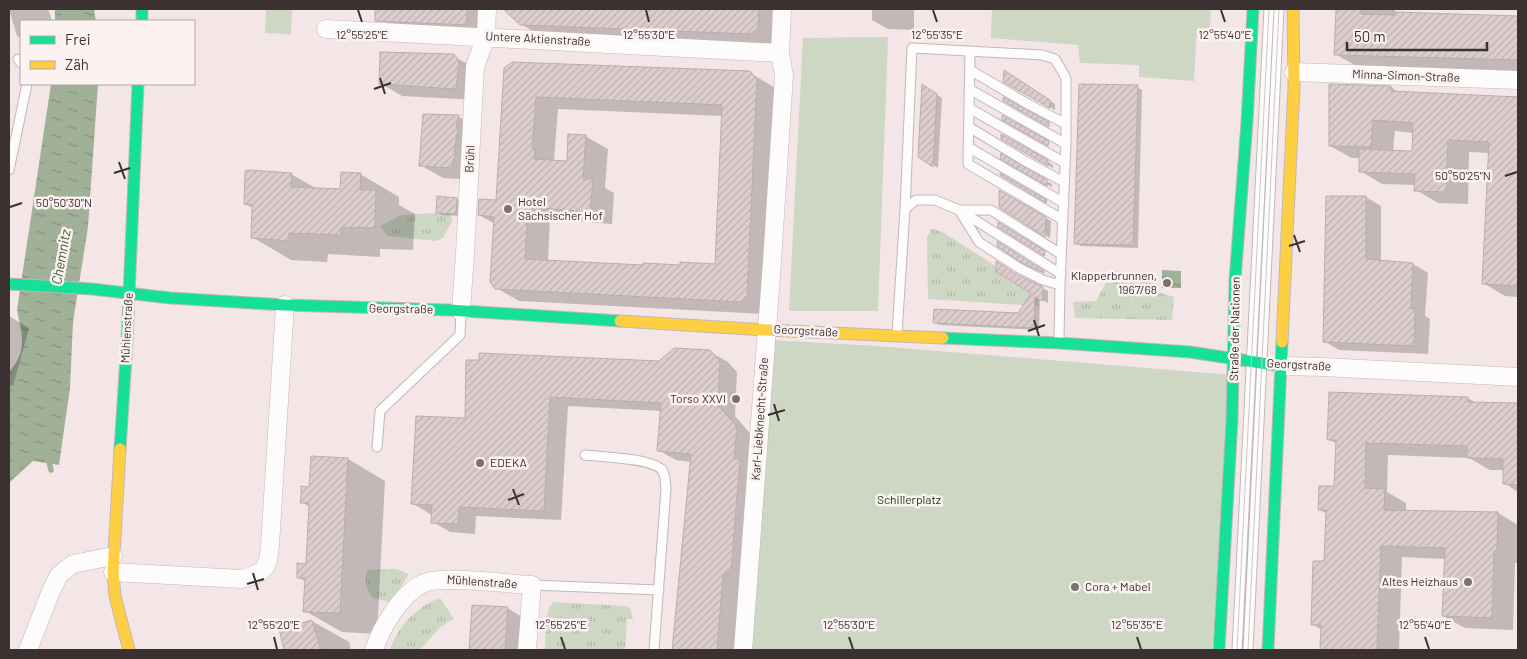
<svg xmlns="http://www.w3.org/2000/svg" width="1527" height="659" font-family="Barlow,sans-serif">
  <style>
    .grass { fill: url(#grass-tufts) }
    .park { fill: #ced6c4 }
    .water { fill: url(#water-ripples) }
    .shadow { fill: #0003; fill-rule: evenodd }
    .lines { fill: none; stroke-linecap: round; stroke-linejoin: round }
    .stream { stroke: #a1b198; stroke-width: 5.5 }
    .building { fill: url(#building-hatch); stroke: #baaeaf; fill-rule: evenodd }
    .lane-casing { stroke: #c2b8b8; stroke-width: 11 }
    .street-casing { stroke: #c2b8b8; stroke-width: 19 }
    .fast-casing { stroke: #c2b8b8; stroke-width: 13 }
    .slow-casing { stroke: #c2b8b8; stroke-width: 13 }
    .lane { stroke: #fdfbfb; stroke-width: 9 }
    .street { stroke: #fdfbfb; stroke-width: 18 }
    .fast { stroke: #16e098; stroke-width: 11 }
    .slow { stroke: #ffcf43; stroke-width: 11 }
    .tram { stroke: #cac7c7; stroke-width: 1 }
    .ticks { fill: none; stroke: #3b3131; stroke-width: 2 }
    .poi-dot { fill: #7c7071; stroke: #fcf2f2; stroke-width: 2 }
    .labels { text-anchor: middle; stroke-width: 5; stroke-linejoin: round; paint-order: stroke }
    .street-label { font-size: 12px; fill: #3b3131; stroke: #fcf2f2 }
    .poi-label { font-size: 12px; fill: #3b3131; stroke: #fcf2f2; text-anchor: start }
    .park-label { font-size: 12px; fill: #113802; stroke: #fcf2f2 }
    .water-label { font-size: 14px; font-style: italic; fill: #38602c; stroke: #fcf2f2 }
    .ticks-label { font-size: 12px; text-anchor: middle; fill: #3b3131; stroke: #fcf2f2; stroke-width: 5; stroke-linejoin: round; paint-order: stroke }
  </style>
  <defs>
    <pattern id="grass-tufts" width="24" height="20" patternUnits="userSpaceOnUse" patternTransform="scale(1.25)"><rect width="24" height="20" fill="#ced6c4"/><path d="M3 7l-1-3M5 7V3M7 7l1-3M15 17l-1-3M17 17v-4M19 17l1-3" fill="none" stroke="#b2b8a9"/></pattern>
    <pattern id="water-ripples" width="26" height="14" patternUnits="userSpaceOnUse" patternTransform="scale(1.25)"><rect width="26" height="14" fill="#a1b198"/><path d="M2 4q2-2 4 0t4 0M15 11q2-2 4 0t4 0" fill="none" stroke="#84917d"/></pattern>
    <pattern id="building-hatch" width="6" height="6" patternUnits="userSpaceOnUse" patternTransform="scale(1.25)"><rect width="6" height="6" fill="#ddcdce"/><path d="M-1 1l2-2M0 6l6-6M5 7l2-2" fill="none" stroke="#bfb0b1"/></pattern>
  </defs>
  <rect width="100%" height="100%" fill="#f4e6e7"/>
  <path class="grass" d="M436,213L451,214L452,221L443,238L436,241L388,236L380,226L401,215Z
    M931,229H934L944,233L1038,293V306L928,299L927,238Z
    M1113,270L1154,276L1157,292L1174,297L1172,320L1075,318L1073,302L1096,301Z
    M396,569L409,574L392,600L389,602L373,598C366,589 364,581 367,570Z
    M440,598L454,619L440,627L420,650H390C398,626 416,607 440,598Z
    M554,602L625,606L630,608L633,619H627L625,650H545C546,638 544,609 554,602Z"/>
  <path class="park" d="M266,9H292L291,34L265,33Z
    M992,9H1211L1210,28H1197L1194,81L1139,77V65L1080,63L1078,45L991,38Z
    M888,37L878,311H789L803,38Z
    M770,340L878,346L1231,375L1212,650H748Z"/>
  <path class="water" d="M55,9H94L96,21H55Z
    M51,84H98L88,227L73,322L70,388L59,465L33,461L9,483V372C28,351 22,335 17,310Z
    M1162,270L1181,271V288H1162Z"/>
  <path class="shadow" d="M9,9H48L52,21H21V38L17,36Z
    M384,9H489L488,36L405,33L384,21Z
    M515,9H781L773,46L543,37L521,24L514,18Z
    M872,9H914V30L888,29L872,20Z
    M1337,9H1395V13L1518,17V72L1360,68L1335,54Z
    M453,56L475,68L478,100L402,96L380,83Z
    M506,69L750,73L772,86L779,93L764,314L519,301L496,288L495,224L479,215L497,201ZM558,109L723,116L716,265L644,267L548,261L550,219L612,224L614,193L605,188L608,149L585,136L568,162L554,161Z
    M1009,75L1055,104V110L1005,82Z
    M923,86L942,98L938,168L919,156Z
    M1137,87L1142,90L1138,248L1081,246L1076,243Z
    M1391,87L1400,93L1518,99V297L1505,296L1483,283L1490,153L1469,152L1468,204L1438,203L1416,190V185L1382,184L1360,171V158H1352L1330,146ZM1395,131L1414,133L1413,152L1393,151Z
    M424,115L459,117L481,129L478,141L480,143L477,153L479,154L474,180L443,178L420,165Z
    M1002,136L1053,165V168L1002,138Z
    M1002,158L1052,184V187L1048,185Z
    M291,174L317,189L342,190L360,174L399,197V205L415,214L413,250L380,249V257L328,254L327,262L291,260L252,237L253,208L245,204Z
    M1000,192L1051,221L1050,238L1000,207Z
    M1327,197H1366L1381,206V261L1413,264L1428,273L1425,316L1430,319L1428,354L1339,350L1324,341Z
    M438,198L457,199L462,202L461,216L442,215L437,212Z
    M1018,276L1048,291V303L1040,298L1039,330L940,325L934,322L1019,314L1032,293Z
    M9,316L29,328L13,386L9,384Z
    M710,352L728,362L737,372L735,416L754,438L735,650H673L691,462L676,460L658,450L661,411L568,406L561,520L476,516L475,534L450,532L433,522V514H430L412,503L466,419L660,363Z
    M1467,398L1477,403L1518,405V492L1504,483V470H1490L1469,458L1388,455L1387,492L1406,503V512L1498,513L1518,525V563H1515L1513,630L1465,628L1443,616L1445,559L1402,557L1399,649L1435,650H1322V630L1312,624L1325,563L1327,514L1319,509L1336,488L1337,444L1328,439Z
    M348,459L385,481L377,634L342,632L305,611L306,582L298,577L307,565L310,507L301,502Z
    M473,606L507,608L524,618L522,650H470Z
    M312,621L349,642L351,650H286L280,630Z"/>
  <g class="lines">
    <path class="stream" d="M48,457L51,470"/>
  </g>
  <path class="building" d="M375,9H467V25L375,21Z
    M503,9H759L758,28L751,34L520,25Z
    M1336,9H1361V14L1394,15V12L1518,16V60L1334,55Z
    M380,52L454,54L459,61L456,89L379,84Z
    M512,62L750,71L757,79L747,297L742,302L495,289L490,282L494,217L478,215L479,199L496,200L504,68ZM536,97L722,105L715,264L680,262V265L643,263V265L525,259L528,207L590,212L593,179H583L586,135L568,134L567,161L534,159L535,148H532Z
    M1004,70L1050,100V108L1003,82Z
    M922,84L937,94L933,167L918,157Z
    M1079,84L1138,85L1133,245L1074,244Z
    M1329,84L1391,86V91L1518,97V286L1482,284L1489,142L1448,140L1446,192L1414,191L1415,174L1359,172V149L1412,151L1413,123L1373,120L1371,147L1329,146Z
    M1003,97L1049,122V127L1003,101Z
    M423,114L459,115L456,127L458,129L454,151L456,152L451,168L419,166Z
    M1002,115L1049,141L1048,146L1002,120Z
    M1001,134L1048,160V166L1001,139Z
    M1001,153L1047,180V186L1000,159Z
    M249,170L292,173L291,187L340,189L341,172L361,173L360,190H376L375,228L341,227V235L289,233V241L251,238L252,205L244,204L245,171Z
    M1000,173L1047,200L1046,203L1000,175Z
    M999,190L1046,217L1045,237L999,207Z
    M437,196L457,198L456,214L436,213Z
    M1326,196H1366V259L1413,263L1411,309H1415L1414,346L1323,342Z
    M998,222L1045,251L1044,256L998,227Z
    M997,241L1044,271V273L1022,263L997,246Z
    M996,261L1016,274L1043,287V301L1035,297L1034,328L933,323L934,309L1018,313L1031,293L996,272Z
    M674,348L710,350L720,361L718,405L737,427L734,459H740L731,570L723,575L717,650H672L691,454L657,451L661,403L550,397L544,511L459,507L458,524L431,523L432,505L411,504L416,416L465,418L466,360H479V353L659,361Z
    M1329,392L1468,397V402L1518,403V485L1503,484V459L1467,458V446L1366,443L1365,488L1385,489L1384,510L1498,512L1497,551H1494L1492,618L1442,616L1445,548L1381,546L1377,650H1320L1321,625H1311L1313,561H1324L1326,510H1318L1319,486H1334L1336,440H1327Z
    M311,456L348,458L340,613L303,612L305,578H297V563L306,564L309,503H300L301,496V486L309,487Z
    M472,605L508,607L505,650H469Z
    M312,620L321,650H284L279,629Z"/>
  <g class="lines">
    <defs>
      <path id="lane" d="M970,51L968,164L1063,220
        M18,59L21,63
        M970,70L1026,103L1066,124
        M969,89L1066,144
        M969,108L1065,163
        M969,127L1025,161L1064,182
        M968,147L1064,203
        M9,170L27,84
        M905,209L916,200H935L959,210L1061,274
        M959,210H991L1061,254
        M961,213L979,242L1019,268L1043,280L1060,285
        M897,334L905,209L912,48L1042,55L1055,59L1066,78V144L1060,285L1059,340
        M377,447L380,411L460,335L461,311
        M585,455C602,457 652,458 662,470C666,475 665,482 666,489L654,650
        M532,585L659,590
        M1237,650L1269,9
        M1248,650L1279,9"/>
      <path id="street" d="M326,29L780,53
        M1294,72L1518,80
        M461,311L465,254L475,67L486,36L487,9
        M1281,366L1323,367L1518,377
        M113,572L241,579C265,573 268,569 270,545L285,305
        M28,650L51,591L59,575L73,564L113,556
        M374,650C381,628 401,593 424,583C442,575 508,584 532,585L527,650
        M743,650L772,262L784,75L780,53L782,9"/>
      <path id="fast" d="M142,9V21
        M9,284L92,289L170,298L285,305L449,310L620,321
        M943,338L1059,343L1190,352L1281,366
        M120,449L127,342L138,84
        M1219,650L1232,420L1235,280L1247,122L1253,9
        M1268,650L1282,342"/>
      <path id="slow" d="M620,321L766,330L943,338
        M1282,342L1294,87L1293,9
        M120,449L113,572L115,596L129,650"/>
    </defs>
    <use href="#lane" class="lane-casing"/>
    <use href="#street" class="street-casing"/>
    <use href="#fast" class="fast-casing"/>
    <use href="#slow" class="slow-casing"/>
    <use href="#lane" class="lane"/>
    <use href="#street" class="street"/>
    <use href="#fast" class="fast"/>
    <use href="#slow" class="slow"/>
    <path class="tram" d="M1237,650L1269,9
      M1248,650L1279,9"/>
  </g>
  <path class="ticks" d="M358,10L362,22M646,10L649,22M933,10L937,22M1221,10L1225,22M380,78L385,94M374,89L391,83M119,162L125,179M114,173L130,168M1505,176L1517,172M10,207L22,203M1294,235L1300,252M1289,246L1305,241M1034,320L1039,336M1028,331L1045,325M774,404L779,421M768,415L785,410M513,489L519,505M508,500L524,494M253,573L258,590M247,584L264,579M274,637L277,649M561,637L565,649M849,637L853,649M1137,637L1141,649M1425,637L1429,649"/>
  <g class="poi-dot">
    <circle cx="508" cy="209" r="5"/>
    <circle cx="1167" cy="283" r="5"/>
    <circle cx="736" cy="399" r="5"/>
    <circle cx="480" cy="463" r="5"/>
    <circle cx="1468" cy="582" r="5"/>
    <circle cx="1075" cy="587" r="5"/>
  </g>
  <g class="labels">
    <g class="street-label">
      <text transform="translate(538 39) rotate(3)" y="4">Untere Aktienstraße</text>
      <text transform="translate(1406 76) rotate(2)" y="4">Minna-Simon-Straße</text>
      <text transform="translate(470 159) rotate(-87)" y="4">Brühl</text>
      <text transform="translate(401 309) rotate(1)" y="4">Georgstraße</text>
      <text transform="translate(127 328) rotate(-87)" y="4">Mühlenstraße</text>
      <text transform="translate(1235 329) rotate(-89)" y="4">Straße der Nationen</text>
      <text transform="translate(806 331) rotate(3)" y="4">Georgstraße</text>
      <text transform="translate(1299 365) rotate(3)" y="4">Georgstraße</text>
      <text transform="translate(760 419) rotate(-86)" y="4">Karl-Liebknecht-Straße</text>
      <text transform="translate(482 582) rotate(4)" y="4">Mühlenstraße</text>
    </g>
    <g class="poi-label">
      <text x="518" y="206">Hotel<tspan x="518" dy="14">Sächsischer Hof</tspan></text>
      <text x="1157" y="280" text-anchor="end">Klapperbrunnen,<tspan x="1157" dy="14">1967/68</tspan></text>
      <text x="726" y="403" text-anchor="end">Torso XXVI</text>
      <text x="490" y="467">EDEKA</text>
      <text x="1458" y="586" text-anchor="end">Altes Heizhaus</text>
      <text x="1085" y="591">Cora + Mabel</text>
    </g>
    <g class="park-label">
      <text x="909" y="504">Schillerplatz</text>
    </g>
    <g class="water-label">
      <text transform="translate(61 257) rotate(-80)" y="5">Chemnitz</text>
    </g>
  </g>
  <g class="ticks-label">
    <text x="362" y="39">12°55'25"E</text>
    <text x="649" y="39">12°55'30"E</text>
    <text x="937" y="39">12°55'35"E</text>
    <text x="1225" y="39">12°55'40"E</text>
    <text x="1463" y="180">50°50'25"N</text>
    <text x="64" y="207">50°50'30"N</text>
    <text x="274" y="629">12°55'20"E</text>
    <text x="561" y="629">12°55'25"E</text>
    <text x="849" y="629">12°55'30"E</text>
    <text x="1137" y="629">12°55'35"E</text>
    <text x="1425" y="629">12°55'40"E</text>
  </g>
  <rect width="1527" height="659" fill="none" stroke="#3b3131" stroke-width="20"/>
  <rect x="20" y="20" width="175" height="65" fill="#fcf2f2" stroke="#afa5a5"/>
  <rect x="30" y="36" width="25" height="8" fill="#16e098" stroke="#afa5a5"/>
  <text x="65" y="45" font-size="15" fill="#3b3131">Frei</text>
  <rect x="30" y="61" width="25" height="8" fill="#ffcf43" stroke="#afa5a5"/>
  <text x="65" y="70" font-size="15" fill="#3b3131">Zäh</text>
  <path d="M1347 42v8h140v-8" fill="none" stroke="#3b3131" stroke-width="2.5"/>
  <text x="1354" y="42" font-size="15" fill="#3b3131" stroke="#fcf2f2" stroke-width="4" paint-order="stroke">50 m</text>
</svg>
